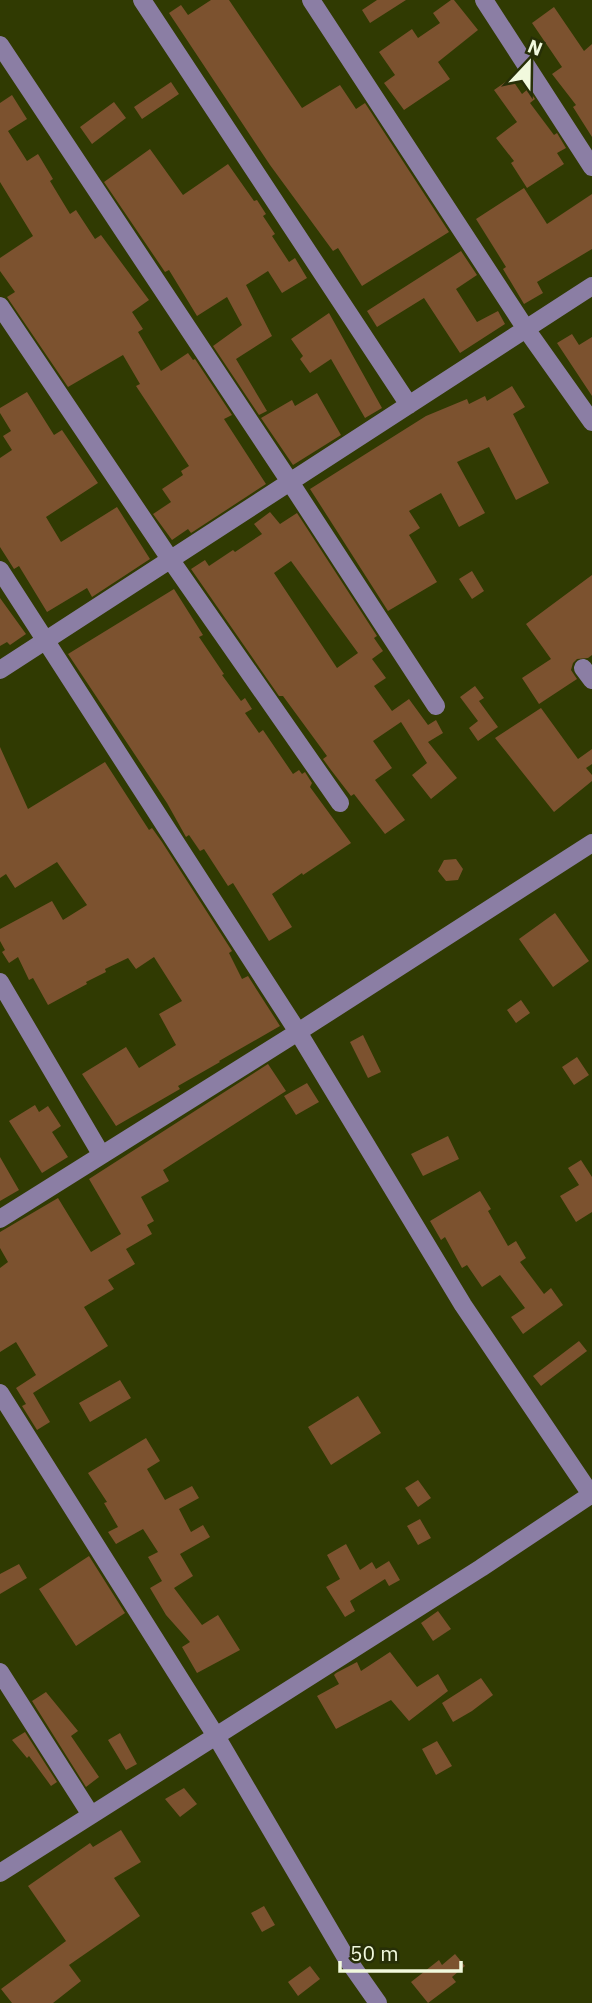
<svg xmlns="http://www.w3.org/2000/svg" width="592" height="2003" font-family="'IBM Plex Sans',sans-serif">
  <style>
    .building { fill: #7c522f; fill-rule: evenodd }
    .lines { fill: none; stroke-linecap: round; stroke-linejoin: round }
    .minor { stroke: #8b7ea4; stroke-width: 18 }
  </style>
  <rect width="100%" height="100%" fill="#303a02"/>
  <path class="building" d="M211,0H229L302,108L340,85L356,109L365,103L449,232L362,286L338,248L333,251L270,165L169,13L181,5L188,15Z
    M377,0H406L370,23L362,10Z
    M451,0H454L478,30L438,62L450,79L404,110L384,83L395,75L379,52L412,29L418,38L440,23L433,13Z
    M554,7L584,51L592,44V137L573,107L576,105L552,74L562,67L532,23Z
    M511,78L522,94L528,89L535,99L530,103L554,135L557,133L566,148L557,153L564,164L527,188L511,163L514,161L496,138L517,122L494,90Z
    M171,82L179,94L142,119L134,107Z
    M12,95L27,119L8,131L27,161L38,154L53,179L50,181L70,214L76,210L95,239L101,235L149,300L132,312L143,329L138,332L161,371L188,353L193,360L195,359L232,415L224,419L266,484L191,533L188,529L172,540L153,514L171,502L162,489L183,475L181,471L189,466L136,386L140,384L123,355L68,387L7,297L15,292L0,271V258L33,236L0,182V103Z
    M114,102L126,118L92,144L80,127Z
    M150,149L183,195L228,164L254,201L257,200L266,214L263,216L275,234L272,236L289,262L295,258L307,278L282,293L268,271L246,285L272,336L236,359L267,411L259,415L213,346L242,325L227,297L197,316L169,270L165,272L104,182Z
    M524,188L547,224L592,194V249L537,282L543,293L524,304L503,269L506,267L476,219Z
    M461,251L477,275L456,289L477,322L498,311L505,324L460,353L424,298L377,327L367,311Z
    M329,313L382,408L365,418L331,359L310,373L300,359L303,356L291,339Z
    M572,334L579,345L592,337V396L557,343Z
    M512,386L525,407L513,414L549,483L516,500L489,447L457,462L485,513L459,527L441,493L409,511L420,528L409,535L437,582L388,611L310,489L426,416L467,399L469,404L485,396L487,401Z
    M27,392L54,435L62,430L98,483L46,517L61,542L117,507L150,559L92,597L87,588L47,612L19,566L14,569L0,547V458L12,450L3,436L11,431L0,413V408Z
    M317,393L341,435L293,465L261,418L292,400L295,406Z
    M270,512L280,524L297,513L377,636L374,638L383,651L372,659L386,678L374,686L392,711L409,699L428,725L436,720L443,733L428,742L457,778L431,799L412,775L427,763L401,722L373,741L392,768L375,780L405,820L385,834L354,794L351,796L331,770L323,759L327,756L283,696H279L191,569L205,560L209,566L233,550L235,552L262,534L254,524ZM291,561L358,653L337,668L274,573Z
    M472,571L484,591L472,599L459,579Z
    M592,575V655L588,658L577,659L573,663L571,670L577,679L539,704L522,678L551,659L526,624Z
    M174,589L203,635L199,637L224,674L222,675L241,701L245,698L252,709L245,713L259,733L263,730L293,774L299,770L302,774L305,772L312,783L310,787L351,843L303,875L302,873L272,894L292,927L269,941L233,883L228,886L204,849L200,851L189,835L186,837L167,803L68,654Z
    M0,598L26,634L10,645L7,642L0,646Z
    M475,686L484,698L479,701L498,727L478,741L469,728L478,721L460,697Z
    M541,708L578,759L592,749V764L586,768L592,775V781L554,812L495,738Z
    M0,747L28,809L105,762L149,830L152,828L162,842L232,951L229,953L242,979L248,976L280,1026L219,1061L220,1062L178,1086L180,1089L116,1126L82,1074L126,1047L139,1068L176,1045L159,1014L182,1001L154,957L136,969L128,958L105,969L106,972L86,982L87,984L48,1005L33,978L29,980L18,957L9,963L2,952L5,950L0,941V929L52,901L63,920L87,905L57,862L15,888L6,874L0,878Z
    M456,859L463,869L458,880L446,881L438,871L444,860Z
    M555,913L589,961L553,987L519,939Z
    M521,1000L530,1013L516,1023L507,1010Z
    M363,1035L381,1072L368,1078L350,1042Z
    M577,1057L589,1075L574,1085L562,1067Z
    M268,1064L286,1091L163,1170L169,1181L141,1197L154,1221L147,1225L152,1234L126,1249L135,1264L108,1280L114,1289L84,1307L108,1346L33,1393L50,1422L37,1430L22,1406L26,1404L16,1388L36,1375L16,1342L0,1352V1268L8,1262L0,1248V1232L58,1198L91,1252L121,1234L89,1179Z
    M307,1083L319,1102L296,1115L284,1096Z
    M35,1105L39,1112L48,1106L61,1126L52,1132L68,1157L42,1173L9,1121Z
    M448,1136L459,1159L423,1176L411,1154Z
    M0,1157L19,1190L0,1201Z
    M581,1160L592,1177V1212L576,1222L560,1196L579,1185L568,1168Z
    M480,1191L491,1209L488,1211L508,1246L516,1241L526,1258L520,1262L544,1294L551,1288L563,1305L523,1334L511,1317L525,1308L500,1275L482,1287L467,1265L462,1268L445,1237L441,1240L430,1221Z
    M579,1341L587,1351L541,1386L533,1376Z
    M120,1380L131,1398L90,1422L79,1403Z
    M358,1396L381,1433L331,1465L308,1427Z
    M146,1438L160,1461L147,1469L165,1500L192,1486L199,1498L179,1509L191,1532L203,1525L210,1537L180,1554L193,1576L174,1588L202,1625L218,1615L240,1650L197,1673L182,1647L190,1642L166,1615L150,1588L162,1581L148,1557L158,1552L143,1529L116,1544L108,1532L118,1527L104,1503L107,1502L88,1473Z
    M418,1480L431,1498L418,1507L405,1488Z
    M420,1519L431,1538L418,1545L407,1526Z
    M346,1544L360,1570L372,1562L376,1569L389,1561L400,1580L389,1586L385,1579L350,1601L355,1611L345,1617L326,1587L340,1579L327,1555Z
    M89,1556L125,1613L76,1646L39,1589Z
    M19,1564L27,1578L0,1594V1574Z
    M438,1611L451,1629L433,1641L421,1623Z
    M390,1652L417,1687L438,1674L448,1691L409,1721L391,1700L336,1729L317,1696L339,1684L334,1675L336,1673L357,1662L361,1671Z
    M481,1678L493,1695L472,1711L453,1722L442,1703Z
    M46,1692L78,1731L71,1736L99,1777L86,1787L32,1701Z
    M25,1732L57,1782L51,1786L29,1756L27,1758L12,1740Z
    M120,1733L137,1764L126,1770L108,1740Z
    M437,1741L452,1766L436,1775L422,1749Z
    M184,1788L197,1804L180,1817L165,1799Z
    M121,1830L141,1862L114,1878L140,1916L69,1965L81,1981L53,2003H12L1,1989L66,1941L28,1886L90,1843L93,1847Z
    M264,1906L275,1925L262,1932L251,1913Z
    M455,1954L465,1966L452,1977L456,1982L428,2003L411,1982L439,1960L442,1965Z
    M310,1966L320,1979L298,1996L288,1982Z"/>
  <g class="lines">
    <path class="minor" d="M142,0L409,405
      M311,0L526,329L592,422
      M484,0L592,167
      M0,45L290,482L436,706
      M0,306L170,559L340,803
      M0,570L298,1032L463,1305L592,1496
      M583,668L592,680
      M0,670L592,286
      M0,982L101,1154
      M0,1219L298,1032L592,843
      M0,1393L216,1736L345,1956L378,2003
      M0,1672L91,1815
      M0,1873L481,1568L592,1494"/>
  </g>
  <g transform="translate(529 63) rotate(22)" stroke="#272f07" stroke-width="5" paint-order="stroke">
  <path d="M0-5L12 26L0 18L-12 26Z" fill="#f1f9dd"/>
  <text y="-10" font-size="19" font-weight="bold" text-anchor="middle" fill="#f1f9dd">N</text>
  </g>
  <path d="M340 1961v10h121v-10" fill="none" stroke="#f1f9dd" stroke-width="3.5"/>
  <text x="350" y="1961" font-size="21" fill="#f1f9dd" stroke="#272f07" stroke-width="5" paint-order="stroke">50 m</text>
</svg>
